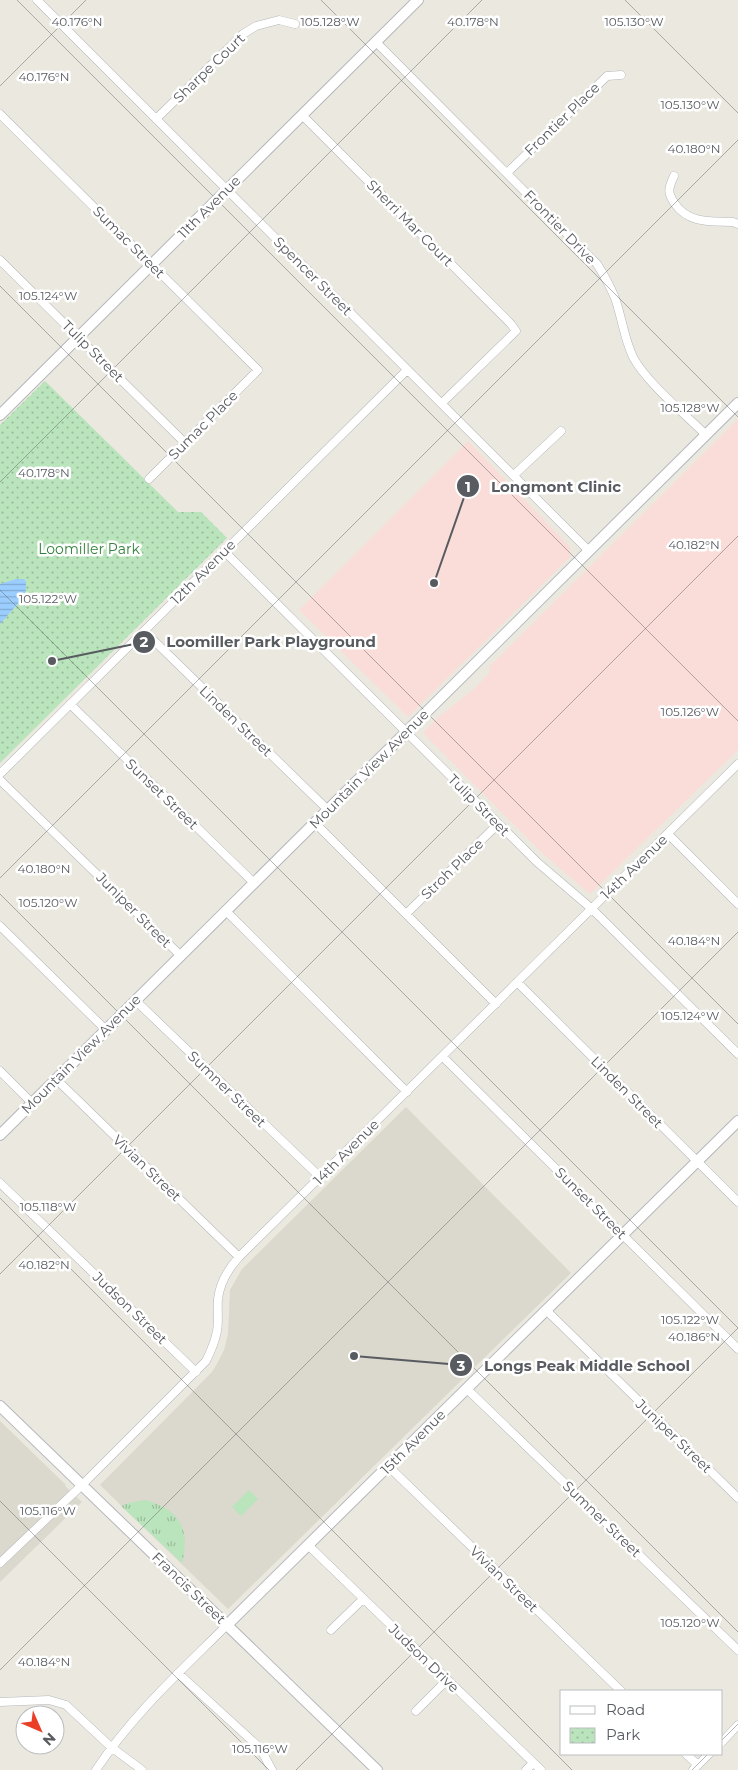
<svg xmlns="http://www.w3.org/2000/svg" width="738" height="1770" font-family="Montserrat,sans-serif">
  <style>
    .education { fill: #dbd8cd }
    .medical { fill: #faddd8 }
    .grass { fill: url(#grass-tufts) }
    .park { fill: url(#park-dots) }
    .garden { fill: #bae4bc }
    .water { fill: url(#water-rules) }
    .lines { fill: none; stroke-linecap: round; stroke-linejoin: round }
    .minor-casing { stroke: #b5b7bc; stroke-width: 9 }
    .tertiary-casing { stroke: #b5b7bc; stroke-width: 12 }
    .minor { stroke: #fff; stroke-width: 8 }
    .tertiary { stroke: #fff; stroke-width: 10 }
    .ticks { fill: none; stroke: #585b60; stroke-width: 1; stroke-opacity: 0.45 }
    .labels { text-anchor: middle; stroke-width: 5; stroke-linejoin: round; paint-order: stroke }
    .street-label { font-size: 14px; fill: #585b60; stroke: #fff }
    .park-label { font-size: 14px; fill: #34833c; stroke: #fff }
    .ticks-label { font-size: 12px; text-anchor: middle; fill: #585b60; stroke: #fff; stroke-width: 5; stroke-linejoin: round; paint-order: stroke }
    .leader { fill: none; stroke: #585b60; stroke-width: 2 }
    .callout-dot { fill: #585b60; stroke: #fff; stroke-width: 2 }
    .mark-label { font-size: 15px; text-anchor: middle; font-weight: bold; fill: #fff }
    .callout-label { font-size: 15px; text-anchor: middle; font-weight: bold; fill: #585b60; stroke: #fff; stroke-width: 5; stroke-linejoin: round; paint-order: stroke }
  </style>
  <defs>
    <pattern id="grass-tufts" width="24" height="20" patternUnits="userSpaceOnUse" patternTransform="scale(1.25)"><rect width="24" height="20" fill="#bae4bc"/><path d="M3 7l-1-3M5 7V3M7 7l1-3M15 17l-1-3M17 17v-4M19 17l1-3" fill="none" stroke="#9abc9c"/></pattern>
    <pattern id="park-dots" width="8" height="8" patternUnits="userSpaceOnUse" patternTransform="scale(1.25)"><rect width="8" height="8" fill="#bae4bc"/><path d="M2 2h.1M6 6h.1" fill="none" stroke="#9abc9c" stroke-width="1.8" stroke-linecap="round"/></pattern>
    <pattern id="water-rules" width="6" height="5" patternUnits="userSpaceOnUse" patternTransform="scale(1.25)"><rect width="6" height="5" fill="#9bceff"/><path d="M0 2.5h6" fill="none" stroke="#81aad2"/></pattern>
  </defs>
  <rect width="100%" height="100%" fill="#ebe9df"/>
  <path class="education" d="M406,1107L571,1273L228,1609L100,1485L212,1372L218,1362L224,1350L228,1334L230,1290L242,1269Z
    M0,1421L65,1484L66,1487L82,1502L0,1582Z"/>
  <path class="medical" d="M738,419V750L590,894L542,853L425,735L424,732L437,718L475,688L490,672L489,667Z
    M468,441L570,547V557L408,717L299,610Z"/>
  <path class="grass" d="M145,1500C179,1509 191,1529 182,1563L121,1506L129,1503Z"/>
  <path class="park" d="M45,381L178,512H201L227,538L0,763V425Z"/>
  <path class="garden" d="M249,1490L258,1499L241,1516L232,1507Z"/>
  <path class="water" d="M16,579H24L26,582V590L23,598L0,624V584Z"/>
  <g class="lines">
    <defs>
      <path id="minor" d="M37,0L589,551
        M376,42L597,264C604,275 610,286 615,298C622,318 624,338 633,357C646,382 685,414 706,435
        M0,114L258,370L149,479
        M302,115L511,324L516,331L442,403
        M156,119L243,34L256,26L279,20L295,24
        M507,173L607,76L621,75
        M674,176C668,189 667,192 675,204C689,224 711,221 733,222L738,224
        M0,260L185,443
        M514,475L561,431
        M224,551L537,862L592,909L738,1054
        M144,631L328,810
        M70,704L254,883
        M0,774L407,370
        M0,780L181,956
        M315,823L496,1004
        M668,834L738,904
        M226,911L407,1092
        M406,914L498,824
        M0,926L106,1030
        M517,982L738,1202
        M136,1001L320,1177
        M443,1057L738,1349
        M0,1071L32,1103
        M56,1079L239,1257
        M0,1183L196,1372
        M546,1310L738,1498
        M467,1389L738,1650
        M388,1466L621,1691
        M308,1545L541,1770
        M0,1563L82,1485L206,1361C211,1351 215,1342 217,1331C219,1321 217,1310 218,1299C220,1282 228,1269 239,1257L738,764
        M331,1630L363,1599
        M178,1673L260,1748L272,1770
        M0,1702L49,1700L66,1705L111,1747L142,1770
        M416,1711L447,1680
        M722,1742L738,1725
        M686,1754L698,1765
        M96,1770C132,1715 181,1671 227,1625
        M526,1770L533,1763
        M693,1770L709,1754"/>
      <path id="tertiary" d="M0,415L418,0
        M0,1135L738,403
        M0,1406L377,1770
        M227,1625L738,1121"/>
    </defs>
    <use href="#minor" class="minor-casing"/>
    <use href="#tertiary" class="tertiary-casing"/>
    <use href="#minor" class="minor"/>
    <use href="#tertiary" class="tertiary"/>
  </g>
  <path class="ticks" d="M17,0L738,721M321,0L738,417M625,0L738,113M0,86L86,0M0,286L738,1024M0,482L482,0M0,590L738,1328M0,878L738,140M0,894L738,1632M0,1198L572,1770M0,1274L738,536M0,1501L269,1770M0,1670L738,932M722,1740L738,1724M296,1770L738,1328M692,1770L708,1754"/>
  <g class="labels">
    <g class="street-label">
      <text transform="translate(209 68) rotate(-44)" y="5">Sharpe Court</text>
      <text transform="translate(562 119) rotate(-44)" y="5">Frontier Place</text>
      <text transform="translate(209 207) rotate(-45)" y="5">11th Avenue</text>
      <text transform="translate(410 223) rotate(45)" y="5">Sherri Mar Court</text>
      <text transform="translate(560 227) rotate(46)" y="5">Frontier Drive</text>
      <text transform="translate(129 242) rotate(45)" y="5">Sumac Street</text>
      <text transform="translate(313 276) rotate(45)" y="5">Spencer Street</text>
      <text transform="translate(93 351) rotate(45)" y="5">Tulip Street</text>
      <text transform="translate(203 425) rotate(-45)" y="5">Sumac Place</text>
      <text transform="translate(203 572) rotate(-45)" y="5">12th Avenue</text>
      <text transform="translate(236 721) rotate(44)" y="5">Linden Street</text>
      <text transform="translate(369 769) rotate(-45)" y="5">Mountain View Avenue</text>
      <text transform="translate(162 794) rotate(44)" y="5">Sunset Street</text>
      <text transform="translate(479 805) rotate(45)" y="5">Tulip Street</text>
      <text transform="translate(634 867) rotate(-44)" y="5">14th Avenue</text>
      <text transform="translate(452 869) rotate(-44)" y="5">Stroh Place</text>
      <text transform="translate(134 910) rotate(45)" y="5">Juniper Street</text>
      <text transform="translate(81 1054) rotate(-45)" y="5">Mountain View Avenue</text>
      <text transform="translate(227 1089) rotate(44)" y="5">Sumner Street</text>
      <text transform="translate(627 1092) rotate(45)" y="5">Linden Street</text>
      <text transform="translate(346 1152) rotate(-45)" y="5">14th Avenue</text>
      <text transform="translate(147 1168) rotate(44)" y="5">Vivian Street</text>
      <text transform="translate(591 1203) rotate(45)" y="5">Sunset Street</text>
      <text transform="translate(130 1308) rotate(44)" y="5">Judson Street</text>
      <text transform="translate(674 1436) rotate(44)" y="5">Juniper Street</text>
      <text transform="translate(413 1442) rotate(-45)" y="5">15th Avenue</text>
      <text transform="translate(602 1519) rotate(44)" y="5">Sumner Street</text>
      <text transform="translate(504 1579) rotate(44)" y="5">Vivian Street</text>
      <text transform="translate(189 1588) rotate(44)" y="5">Francis Street</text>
      <text transform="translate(424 1658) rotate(44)" y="5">Judson Drive</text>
    </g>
    <g class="park-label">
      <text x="89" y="554">Loomiller Park</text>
    </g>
  </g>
  <g class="ticks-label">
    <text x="77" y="26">40.176°N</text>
    <text x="330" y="26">105.128°W</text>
    <text x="473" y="26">40.178°N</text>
    <text x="634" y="26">105.130°W</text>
    <text x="44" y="81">40.176°N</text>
    <text x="690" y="109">105.130°W</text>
    <text x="694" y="153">40.180°N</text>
    <text x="48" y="300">105.124°W</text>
    <text x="690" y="412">105.128°W</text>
    <text x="44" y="477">40.178°N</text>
    <text x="694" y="549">40.182°N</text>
    <text x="48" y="603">105.122°W</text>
    <text x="690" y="716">105.126°W</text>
    <text x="44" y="873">40.180°N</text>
    <text x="48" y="907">105.120°W</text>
    <text x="694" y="945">40.184°N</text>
    <text x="690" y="1020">105.124°W</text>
    <text x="48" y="1211">105.118°W</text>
    <text x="44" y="1269">40.182°N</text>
    <text x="690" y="1324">105.122°W</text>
    <text x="694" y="1341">40.186°N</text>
    <text x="48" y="1515">105.116°W</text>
    <text x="690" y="1627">105.120°W</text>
    <text x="44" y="1666">40.184°N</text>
    <text x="260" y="1753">105.116°W</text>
  </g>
  <path class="leader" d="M434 583L468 486M52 661L144 642M354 1356L461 1365"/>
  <g class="callout-dot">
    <circle cx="434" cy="583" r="5"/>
    <circle cx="52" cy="661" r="5"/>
    <circle cx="354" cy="1356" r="5"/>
    <circle cx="468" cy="486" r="12"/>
    <circle cx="144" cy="642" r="12"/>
    <circle cx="461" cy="1365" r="12"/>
  </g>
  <g class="mark-label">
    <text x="468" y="492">1</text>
    <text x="144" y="647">2</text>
    <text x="461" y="1371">3</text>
  </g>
  <g class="callout-label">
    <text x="556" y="492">Longmont Clinic</text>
    <text x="271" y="647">Loomiller Park Playground</text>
    <text x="587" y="1371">Longs Peak Middle School</text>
  </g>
  <rect x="560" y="1690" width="162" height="65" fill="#ffffff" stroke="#bcbdbf"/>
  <rect x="570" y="1706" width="25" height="8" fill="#ffffff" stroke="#bcbdbf"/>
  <text x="606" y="1715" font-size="15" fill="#585b60">Road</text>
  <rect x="570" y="1728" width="25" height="15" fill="url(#park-dots)" stroke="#bcbdbf"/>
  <text x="606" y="1740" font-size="15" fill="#585b60">Park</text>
  <g transform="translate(40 1730) rotate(135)"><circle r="24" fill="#ffffff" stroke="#bcbdbf"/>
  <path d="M0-4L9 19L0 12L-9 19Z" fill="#e94027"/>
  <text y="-8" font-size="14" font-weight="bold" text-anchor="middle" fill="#585b60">N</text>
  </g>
</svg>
